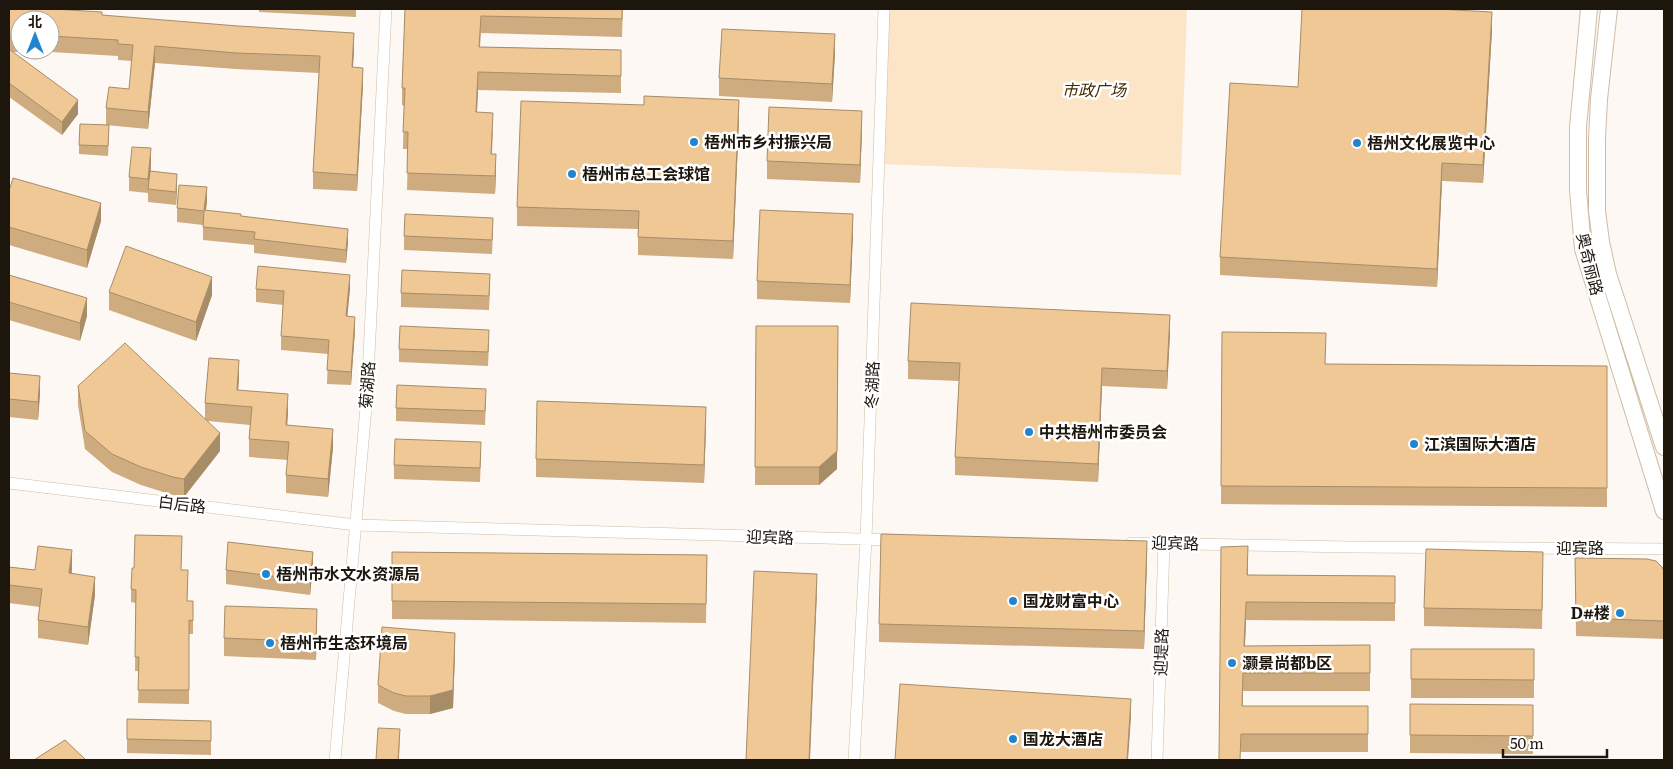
<svg xmlns="http://www.w3.org/2000/svg" width="1673" height="769" font-family="Literata,'Noto Sans SC',serif">
  <style>
    .green { fill: #fce4c7 }
    .lines { fill: none; stroke-linecap: round; stroke-linejoin: round }
    .street-casing { stroke: #d0bca4; stroke-width: 12 }
    .secondary-casing { stroke: #d0bca4; stroke-width: 18 }
    .street { stroke: #fff; stroke-width: 11 }
    .secondary { stroke: #fff; stroke-width: 16 }
    .wall { fill: #ceac80; fill-rule: evenodd }
    .shaded-wall { fill: #a78c68 }
    .building { fill: #efc895; stroke: #a78c68 }
    .poi-dot { fill: #2184cf; stroke: #fff; stroke-width: 2 }
    .labels { text-anchor: middle; stroke-width: 5; stroke-linejoin: round; paint-order: stroke }
    .park-label { font-size: 16px; font-style: italic; fill: #422800; stroke: #fff }
    .poi-label { font-size: 16px; font-weight: bold; fill: #1d160d; stroke: #fff; text-anchor: start }
    .street-label { font-size: 16px; fill: #1d160d; stroke: #fff }
  </style>
  <rect width="100%" height="100%" fill="#fdf8f3"/>
  <path class="green" d="M884,9H1187L1181,175L878,164Z"/>
  <g class="lines">
    <defs>
      <path id="street" d="M9,483L356,525L895,540
        M1131,543L1350,547L1664,549
        M335,760L367,396L386,9
        M854,760L866,539L884,9
        M1157,760L1164,543"/>
      <path id="secondary" d="M1589,9L1578,127V190L1583,249L1664,511
        M1609,9L1599,99L1597,139V211L1601,242L1608,274L1664,447"/>
    </defs>
    <use href="#street" class="street-casing"/>
    <use href="#secondary" class="secondary-casing"/>
    <use href="#street" class="street"/>
    <use href="#secondary" class="secondary"/>
  </g>
  <path class="wall" d="M9,9L102,15L354,49L353,67L363,84L357,191L313,189V172L319,73L236,69L155,63L148,129L106,125V108L129,89L132,61L118,60V56L18,50V52H12L78,114L62,135L9,97ZM20,20H50V50H20Z
    M256,9H356V17L259,12V9Z
    M405,9H623L622,37L481,33L480,47L621,50V93L478,90L477,112L493,130L492,154L496,171L495,194L407,190L408,149H403L404,106L402,105V88Z
    M1492,30L1483,183L1442,181L1437,287L1220,275V257L1298,87Z
    M835,53L832,102L719,96V78Z
    M739,118L733,259L638,255V229L517,226V207Z
    M862,129L860,183L767,179V161Z
    M109,135L108,156L79,154V145Z
    M151,162V171L177,188L176,205L148,202V193L129,191V177Z
    M9,191L101,221L87,268L9,245Z
    M207,201L206,210L241,216L348,242L346,263L254,253V245L203,240V225L177,222V208Z
    M493,232L492,254L404,250V236Z
    M853,232L850,303L757,299V281Z
    M9,275L87,316L80,341L9,320Z
    M490,288L489,310L401,307V293Z
    M256,289H350L347,316L355,330L351,385L327,384L328,354L281,350V336L283,305L256,302Z
    M109,292L212,295L196,341L109,310Z
    M756,326L837,469L819,485H755Z
    M1222,332L1326,364L1607,366V507L1221,504Z
    M1170,333L1167,389L1102,386L1098,482L955,475V457L959,381L908,379V361Z
    M489,344L488,366L399,362V349Z
    M9,373L40,394L38,420L9,417Z
    M239,378L238,390L288,412L287,425L333,447L328,497L286,493V475L288,460L249,457V439L250,425L208,421L220,451L184,497L173,495L141,485L112,472L85,449L78,405V386L205,418V403Z
    M486,403L485,425L396,421V408Z
    M706,425L704,483L536,477V459Z
    M481,455L480,482L394,479V465Z
    M1221,547L1248,564V575L1395,576V621L1246,620L1245,646L1370,645V691H1243V706H1368V752H1241Z
    M392,552L707,555L706,623L392,619Z
    M1575,558L1664,571V639L1576,636Z
    M1147,559L1144,649L879,642V624Z
    M313,566L310,595L226,584V570Z
    M9,567L35,570L72,568V574L95,595L88,645L38,638V620L40,607L9,603Z
    M181,570L188,583L187,601H193V634H189V704L138,703L139,671H135L136,603L131,602V589Z
    M1543,570L1542,629L1424,626V608Z
    M317,627L316,660L224,656V638Z
    M1411,649H1534V698H1411Z
    M455,651L453,708L430,714H406L394,711L378,703V685Z
    M1410,704L1533,705V754L1410,753Z
    M127,719L211,721V755L127,753Z"/>
  <path class="shaded-wall" d="M1492,12V30L1483,183V165Z
    M354,33V49L352,83V67Z
    M835,34V53L832,102V84Z
    M155,46V63L148,129V112Z
    M363,68V84L357,191V175Z
    M478,72V90L476,129V112Z
    M78,100V114L62,135V122Z
    M739,100V118L733,259V241Z
    M862,111V129L860,183V165Z
    M151,148V162L149,189L148,179Z
    M496,154V171L495,194V176Z
    M1442,163V181L1437,287V269Z
    M177,174V188L176,205V192Z
    M207,187V201L204,224V210Z
    M101,203V221L87,268V250Z
    M853,214V232L850,303V285Z
    M348,229V242L346,263V250Z
    M350,275V289L346,330V316Z
    M212,277V295L196,341V322Z
    M87,298V316L80,341V323Z
    M1170,315V333L1167,389V371Z
    M355,317V330L351,385V372Z
    M838,344L837,469L819,485V467Z
    M239,360V378L237,408V390Z
    M1102,368V386L1098,482V464Z
    M40,376V394L38,420V402Z
    M288,394V412L286,443V425Z
    M706,407V425L704,483V465Z
    M333,429V447L328,497V479Z
    M220,433V451L184,497V479Z
    M1147,541V559L1144,649V631Z
    M72,550V568L69,591V573Z
    M313,552V566L310,595V581Z
    M817,574V592L810,760H809Z
    M95,577V595L88,645V627Z
    M1246,602V620L1244,664V646Z
    M317,609V627L316,660V642Z
    M455,633V651L453,708L430,714V696Z
    M1131,699V717L1128,760H1127Z
    M400,729L399,760H398Z"/>
  <path class="building" d="M9,9H52L102,12V15L238,26L354,33L352,67L363,68L357,175L313,172L320,56L236,53L155,46L148,112L106,108L109,87L129,89L133,45L118,44V40L50,36V20H20V34H18V35H9Z
    M405,9H622V19L481,16L479,47L621,50V76L478,72L476,112L493,113L491,154H496L495,176L407,173L408,132H403L405,88H402Z
    M1302,9H1437L1492,12L1483,165L1442,163L1437,269L1220,257L1230,83L1298,87Z
    M722,29L835,34L832,84L719,78Z
    M9,49L78,100L62,122L9,83Z
    M644,96L739,100L733,241L638,237L639,211L517,207L521,101L644,105Z
    M769,107L862,111L860,165L767,161Z
    M80,124L109,125L108,146L79,145Z
    M132,147L151,148L148,179L129,177Z
    M150,171L177,174L176,192L148,189Z
    M13,178L101,203L87,250L9,227V191Z
    M179,185L207,187L204,210L241,214V216L348,229L346,250L254,239L255,232L203,227L204,211L177,208Z
    M760,210L853,214L850,285L757,281Z
    M405,214L493,218L492,240L404,236Z
    M126,246L212,277L196,322L109,292Z
    M258,266L350,275L346,316L355,317L351,372L327,370L329,340L281,336L284,291L256,289Z
    M402,270L490,274L489,296L401,293Z
    M9,275L87,298L80,323L9,302Z
    M911,303L1170,315L1167,371L1102,368L1098,464L955,457L960,363L908,361Z
    M400,326L489,330L488,352L399,349Z
    M756,326H838L837,451L819,467H755Z
    M1222,332L1326,333L1325,364L1607,366V488L1221,486Z
    M125,343L220,433L184,479L173,477L141,467L112,454L85,431L78,386Z
    M209,358L239,360L237,390L288,394L286,425L333,429L328,479L286,475L289,442L249,439L252,407L205,403Z
    M9,373L40,376L38,402L9,399Z
    M397,385L486,389L485,411L396,408Z
    M537,401L706,407L704,465L536,459Z
    M395,439L481,442L480,468L394,465Z
    M881,534L1147,541L1144,631L879,624Z
    M135,535L182,536L181,570H188L187,601H193V621L189,620V690H138L139,657H135L136,590L131,589L132,568H134Z
    M228,542L313,552L310,581L226,570Z
    M38,546L72,550L69,573L95,577L88,627L38,620L42,589L9,585V567L35,570Z
    M1248,546L1247,575L1395,576V603L1246,602L1244,646L1370,645V673H1243L1242,706H1368V734H1241L1240,760H1219L1221,547Z
    M1426,549L1543,552L1542,610L1424,608Z
    M392,552L707,555L706,604L392,601Z
    M1575,558L1647,559L1656,561L1662,567L1664,571V621L1576,618Z
    M754,571L817,574L809,760H746Z
    M225,606L317,609L316,642L224,638Z
    M382,627L455,633L453,690L430,696H406L394,693L378,685Z
    M1411,649H1534V680L1411,679Z
    M900,684L1131,699L1127,760H895Z
    M1410,704L1533,705V736L1410,735Z
    M127,719L211,721V741L127,739Z
    M378,728L400,729L398,760H376Z
    M65,740L86,760H34Z"/>
  <g class="poi-dot">
    <circle cx="694" cy="142" r="5"/>
    <circle cx="1357" cy="143" r="5"/>
    <circle cx="572" cy="174" r="5"/>
    <circle cx="1029" cy="432" r="5"/>
    <circle cx="1414" cy="444" r="5"/>
    <circle cx="266" cy="574" r="5"/>
    <circle cx="1013" cy="601" r="5"/>
    <circle cx="1620" cy="613" r="5"/>
    <circle cx="270" cy="643" r="5"/>
    <circle cx="1232" cy="663" r="5"/>
    <circle cx="1013" cy="739" r="5"/>
  </g>
  <g class="labels">
    <g class="park-label">
      <text x="1094" y="96">市政广场</text>
    </g>
    <g class="poi-label">
      <text x="704" y="148">梧州市乡村振兴局</text>
      <text x="1367" y="149">梧州文化展览中心</text>
      <text x="582" y="180">梧州市总工会球馆</text>
      <text x="1039" y="438">中共梧州市委员会</text>
      <text x="1424" y="450">江滨国际大酒店</text>
      <text x="276" y="580">梧州市水文水资源局</text>
      <text x="1023" y="607">国龙财富中心</text>
      <text x="1610" y="619" text-anchor="end">D#楼</text>
      <text x="280" y="649">梧州市生态环境局</text>
      <text x="1242" y="669">灏景尚都b区</text>
      <text x="1023" y="745">国龙大酒店</text>
    </g>
    <g class="street-label">
      <text transform="translate(1590 264) rotate(76)" y="6">奥奇丽路</text>
      <text transform="translate(367 385) rotate(-86)" y="6">菊湖路</text>
      <text transform="translate(872 385) rotate(-88)" y="6">冬湖路</text>
      <text transform="translate(182 504) rotate(7)" y="6">白后路</text>
      <text transform="translate(770 537) rotate(2)" y="6">迎宾路</text>
      <text transform="translate(1175 543) rotate(1)" y="6">迎宾路</text>
      <text x="1580" y="554">迎宾路</text>
      <text transform="translate(1161 652) rotate(-88)" y="6">迎堤路</text>
    </g>
  </g>
  <rect width="1673" height="769" fill="none" stroke="#1d160d" stroke-width="20"/>
  <g transform="translate(35 35)"><circle r="24" fill="#ffffff" stroke="#a5a29e"/>
  <path d="M0-4L9 19L0 12L-9 19Z" fill="#2184cf"/>
  <text y="-8" font-size="14" font-weight="bold" text-anchor="middle" fill="#1d160d">北</text>
  </g>
  <path d="M1503 749v8h104v-8" fill="none" stroke="#1d160d" stroke-width="2.5"/>
  <text x="1510" y="749" font-size="15" fill="#1d160d" stroke="#ffffff" stroke-width="4" paint-order="stroke">50 m</text>
</svg>
